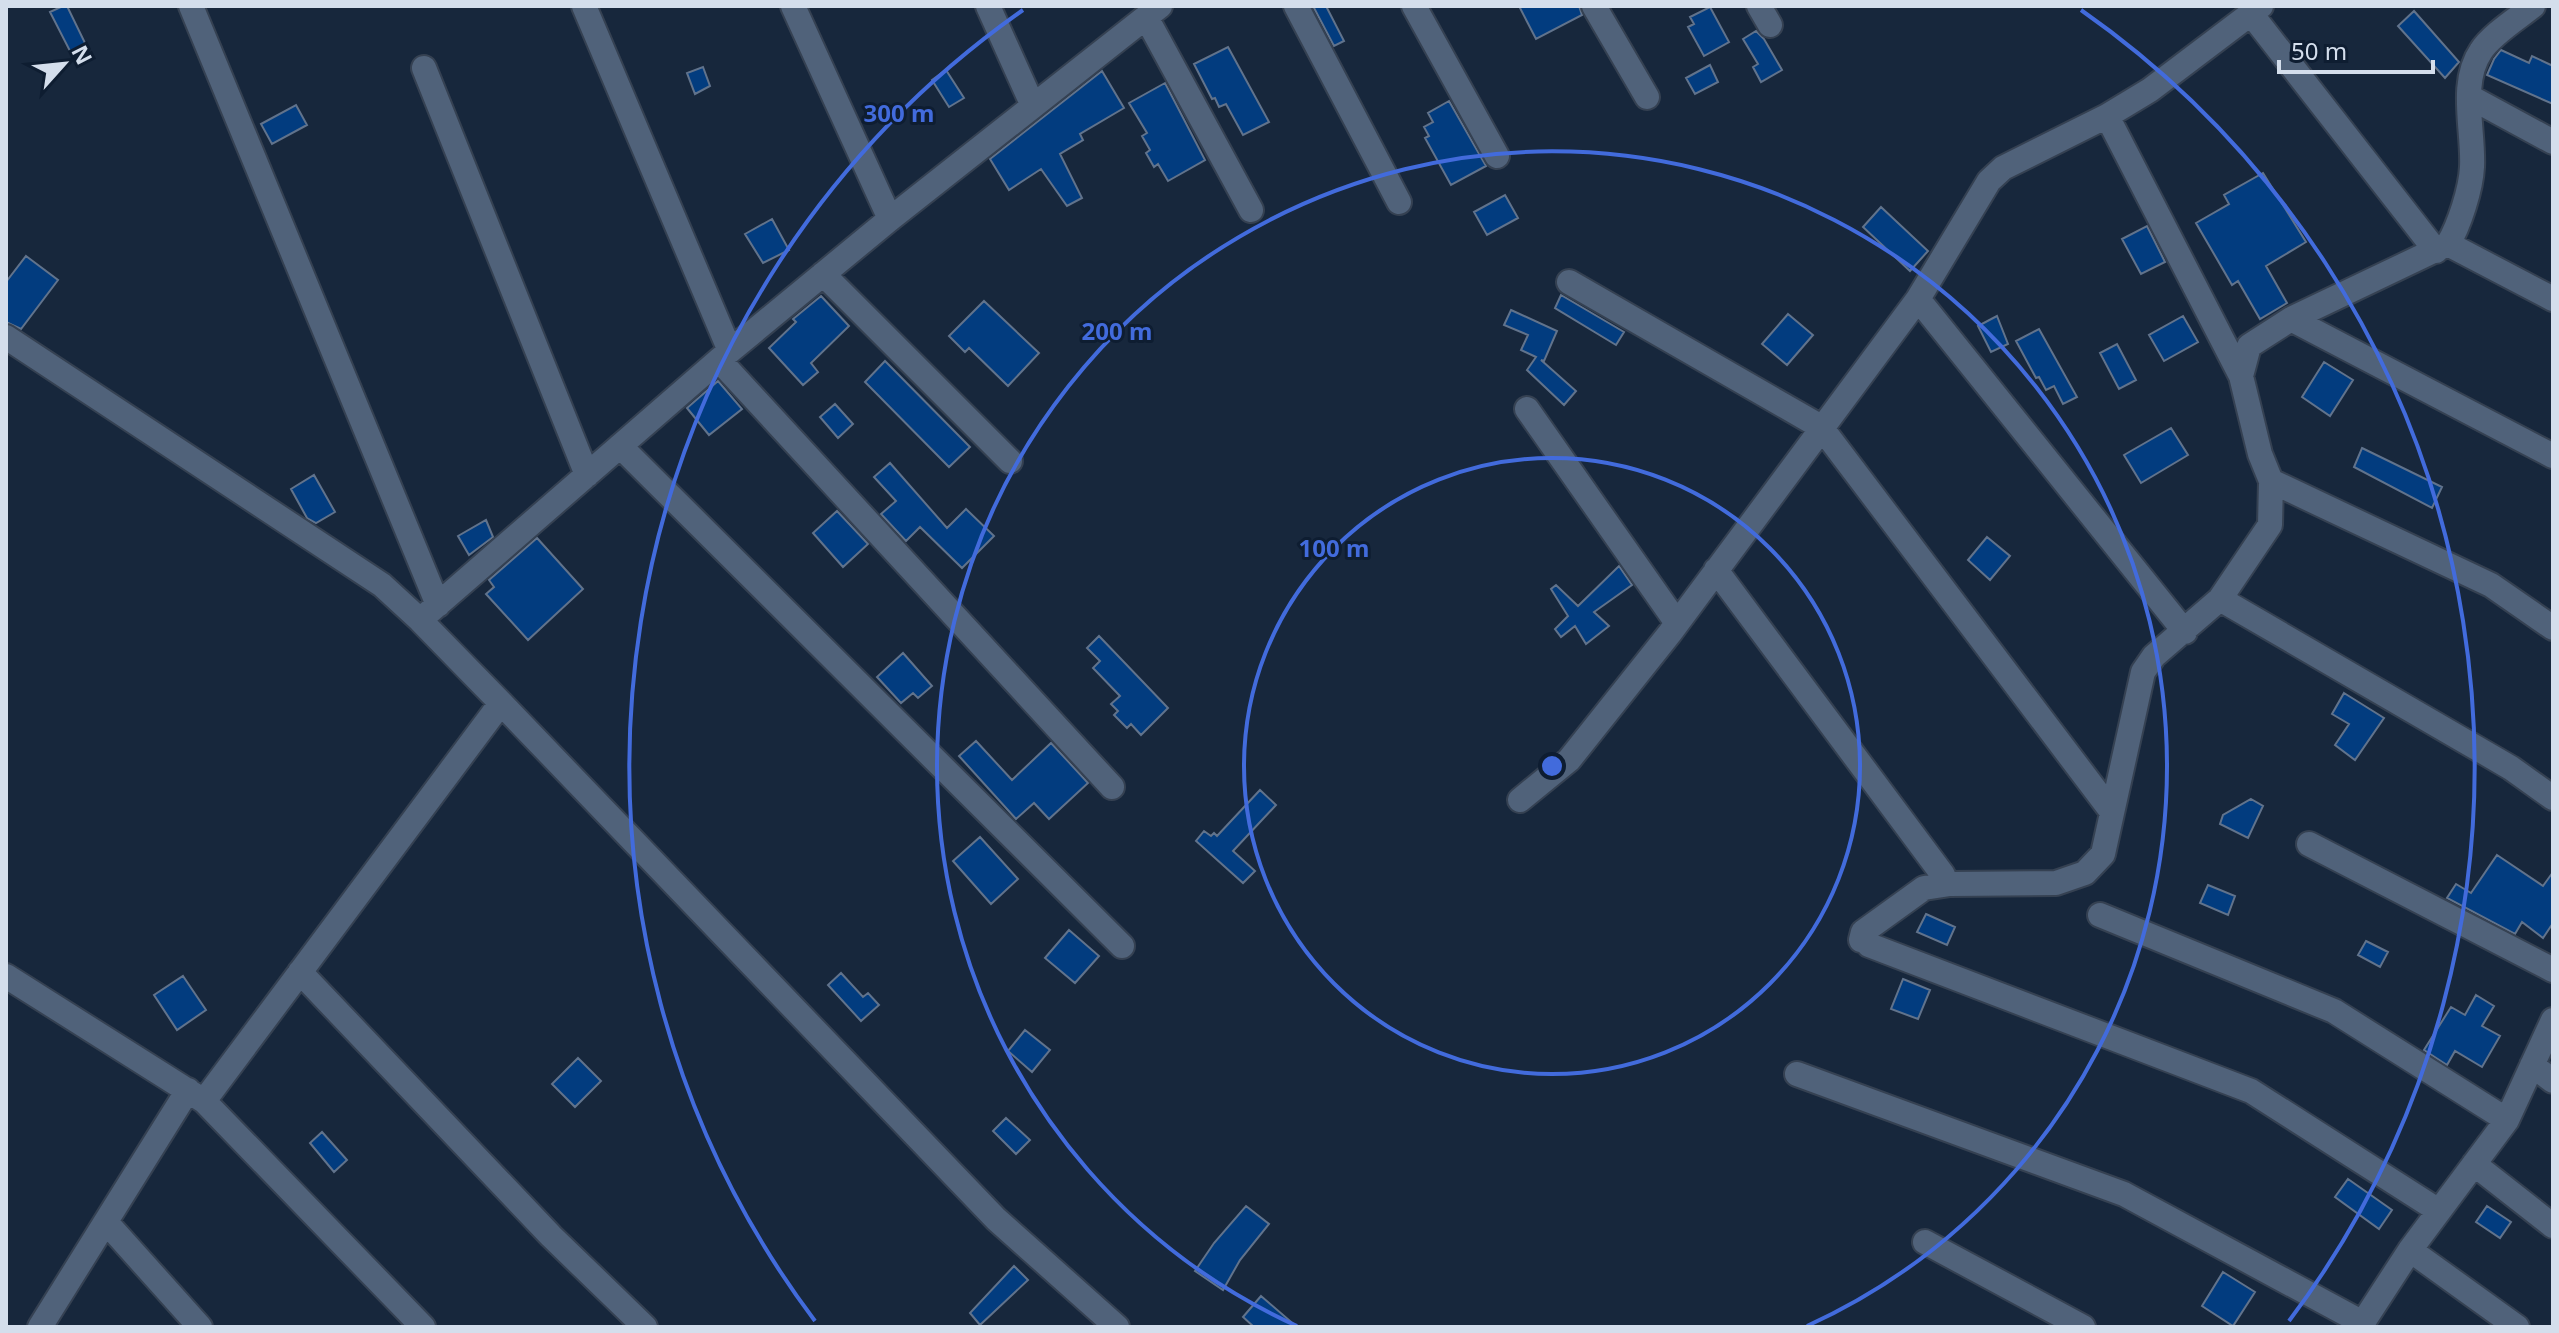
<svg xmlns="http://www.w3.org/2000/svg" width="2559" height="1333" font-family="'Noto Sans',sans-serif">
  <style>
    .building { fill: #023c7f; stroke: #61738c; stroke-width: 2 }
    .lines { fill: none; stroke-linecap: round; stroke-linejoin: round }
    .minor-casing { stroke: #354152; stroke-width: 28 }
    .minor { stroke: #50627a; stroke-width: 24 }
    .ring { fill: none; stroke: #426bdc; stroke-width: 4 }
    .centre { fill: #426bdc; stroke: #0e1d31; stroke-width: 4 }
    .ring-label { font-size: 24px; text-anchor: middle; font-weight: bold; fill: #426bdc; stroke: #0e1d31; stroke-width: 6; stroke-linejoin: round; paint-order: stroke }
  </style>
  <rect width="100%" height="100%" fill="#17273c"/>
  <path class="building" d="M63,6H67L86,45L71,53L50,12Z
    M1313,6H1326L1344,41L1334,46Z
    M1519,6H1579L1582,15L1536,39Z
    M1710,7L1729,42L1704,56L1688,27L1694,24L1690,17Z
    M2414,11L2459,62L2445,78L2398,26Z
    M1756,31L1764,39L1782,70L1761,82L1753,67L1758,64L1743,39Z
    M1228,47L1269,122L1243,135L1226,104L1219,107L1215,98L1212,99L1194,64Z
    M2501,50L2529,63L2532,56L2553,66V104L2487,75L2494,59Z
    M1710,65L1718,82L1695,94L1686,78Z
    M703,67L710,86L695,94L687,73Z
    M946,70L964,98L949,107L932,80Z
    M1102,71L1124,108L1080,134L1083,140L1060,154L1082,198L1067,206L1041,169L1009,190L990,159Z
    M1165,83L1205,160L1168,181L1158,164L1154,167L1146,153L1150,150L1142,136L1147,133L1129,103Z
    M1449,101L1486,166L1451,185L1425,138L1429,136L1424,127L1433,122L1428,113Z
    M296,105L307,125L272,144L261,124Z
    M2263,173L2306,242L2266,266L2287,303L2260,319L2238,281L2232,285L2196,223L2229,204L2224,195Z
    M1505,195L1518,218L1487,235L1474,212Z
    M1881,207L1928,251L1910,271L1863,227Z
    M772,219L789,250L763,263L745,234Z
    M2147,226L2165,262L2141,274L2122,239Z
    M26,256L58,280L21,329L6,322V282Z
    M1561,295L1624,332L1616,345L1555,308Z
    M821,296L849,326L811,363L818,372L803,385L769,348L796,322L793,319Z
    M984,301L1039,353L1008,386L969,348L965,352L949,336Z
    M1511,310L1557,331L1544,361L1541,360L1576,391L1564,405L1527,370L1536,357L1521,350L1528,335L1504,325Z
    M1788,314L1813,335L1787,365L1762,344Z
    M1997,316L2008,344L1991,352L1978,326Z
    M2183,316L2198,342L2164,361L2149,335Z
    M2039,329L2077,397L2063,404L2054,386L2046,390L2039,377L2036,378L2016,341Z
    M2117,344L2136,380L2119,389L2100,353Z
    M885,361L970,447L949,467L865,382Z
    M2324,362L2353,380L2330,416L2302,397Z
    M718,381L742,409L709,435L687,408Z
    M835,404L853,424L838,438L820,417Z
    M2171,428L2188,455L2141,483L2124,455Z
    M2362,448L2442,487L2432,508L2354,467Z
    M890,463L947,528L966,509L994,536L962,568L920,527L906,541L881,514L896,501L874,477Z
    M314,475L335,512L316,523L307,518L291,489Z
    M837,511L868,544L843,567L813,533Z
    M486,520L493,537L469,555L458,536Z
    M1987,537L2010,556L1990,580L1968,560Z
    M537,538L583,589L528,640L486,594L494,587L489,580Z
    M1619,566L1632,585L1594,612L1609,626L1586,644L1575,626L1561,637L1555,629L1568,616L1551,589L1556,585L1578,606Z
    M1099,636L1168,708L1141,735L1131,724L1127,728L1114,715L1118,711L1111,704L1120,696L1093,668L1100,661L1087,648Z
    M903,653L932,686L918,698L913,693L901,703L877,677Z
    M2344,693L2384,718L2355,760L2335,745L2349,724L2332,714Z
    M976,741L1012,780L1051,743L1088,783L1049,819L1034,803L1016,819L959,756Z
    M1260,790L1276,805L1233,851L1255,871L1243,883L1196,841L1204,831L1211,836L1214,833L1217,836Z
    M2251,799L2263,806L2248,838L2220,824L2223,815Z
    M980,837L1018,879L991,904L953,861Z
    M2497,855L2543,886L2553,872V923L2543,938L2522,922L2515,934L2447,898L2456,884L2471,893Z
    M2208,885L2235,896L2228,915L2200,903Z
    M1926,914L1955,927L1947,945L1917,932Z
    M1069,930L1099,956L1075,983L1045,958Z
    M2366,941L2388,952L2380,967L2358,955Z
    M841,973L863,997L868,993L879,1005L861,1021L828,985Z
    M183,976L206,1010L177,1030L154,995Z
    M1903,979L1930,990L1918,1019L1891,1009Z
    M2476,995L2494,1006L2482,1026L2500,1036L2482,1067L2455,1051L2447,1065L2424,1050L2451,1007L2465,1015Z
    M1025,1030L1050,1050L1032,1072L1008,1051Z
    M578,1058L601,1081L575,1107L552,1084Z
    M1006,1118L1030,1140L1016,1154L993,1131Z
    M322,1132L347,1160L334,1172L310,1143Z
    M2348,1179L2392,1210L2379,1229L2335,1197Z
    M1246,1206L1269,1224L1240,1260L1223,1290L1195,1271L1214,1243Z
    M2487,1206L2511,1222L2500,1238L2476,1222Z
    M1014,1266L1028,1280L980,1325L970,1313Z
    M2223,1272L2255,1292L2233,1326L2202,1306Z
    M1261,1296L1297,1327H1254L1243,1317Z"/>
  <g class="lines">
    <defs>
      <path id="minor" d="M191,6L438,605
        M584,6L730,351
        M793,6L890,219
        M988,6L1033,106
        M1296,6L1399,202
        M1414,6L1497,156
        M1594,6L1647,97
        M1759,6L1770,25
        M2252,15L2436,251
        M1146,17L1251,210
        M424,68L587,475
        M2470,97L2553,142
        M2107,116L2241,376
        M2448,244L2553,299
        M823,274L1010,461
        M1569,282L1821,427L2112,812
        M1918,299L2185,632
        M2291,319L2553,456
        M6,337L382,585L420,620L501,703L996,1219L1117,1327
        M719,360L1112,787
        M1527,409L1677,623
        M620,446L1122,946
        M2271,481L2491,585L2553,628
        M1716,570L1943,875
        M2220,599L2511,768L2553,798
        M420,620L719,360L890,219L1160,6
        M1520,800L1569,760L1670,633L1918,299L1989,181L2003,168L2107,116L2150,90L2261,6
        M2309,844L2553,970
        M2100,915L2334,1011L2507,1120
        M1861,940L1863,932L1924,888L1950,884L2056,883L2085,873L2103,854L2143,672L2154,656L2220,599L2270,525L2271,481L2260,454L2241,376L2249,346L2291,319L2448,244C2459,226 2471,189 2472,167C2474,131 2459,83 2481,51C2491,35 2518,18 2533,6
        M1869,945L2251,1091L2439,1211
        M300,972L551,1236L645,1327
        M6,976L204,1101L423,1327
        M2532,1065L2553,1081
        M1797,1074L2124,1194L2363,1323
        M204,1101L501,703
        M2474,1164L2553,1226
        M106,1222L200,1327
        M1925,1242L2083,1327
        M2410,1250L2517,1327
        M40,1327L188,1090
        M2360,1327L2410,1250L2507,1120L2553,1020"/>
    </defs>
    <use href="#minor" class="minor-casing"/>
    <use href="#minor" class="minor"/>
  </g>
  <g class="ring">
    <circle cx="1552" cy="766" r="308"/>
    <path d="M1297 1326A615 615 0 1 1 1807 1326"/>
    <path d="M815 1321A923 923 0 0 1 1023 10M2081 10A923 923 0 0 1 2289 1321"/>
  </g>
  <circle cx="1552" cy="766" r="12" class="centre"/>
  <g class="ring-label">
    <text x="899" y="122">300 m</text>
    <text x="1117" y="340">200 m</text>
    <text x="1334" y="557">100 m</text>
  </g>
  <rect width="2559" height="1333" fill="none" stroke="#d4deec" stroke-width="16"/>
  <g transform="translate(64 64) rotate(63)" stroke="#0e1d31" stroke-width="6" paint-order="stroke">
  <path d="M0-6L14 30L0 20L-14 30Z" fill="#d4deec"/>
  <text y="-12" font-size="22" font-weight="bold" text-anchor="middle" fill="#d4deec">N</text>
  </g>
  <path d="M2279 60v12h154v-12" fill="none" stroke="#d4deec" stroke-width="4"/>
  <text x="2291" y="60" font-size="24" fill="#d4deec" stroke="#0e1d31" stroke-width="6" paint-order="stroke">50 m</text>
</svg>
